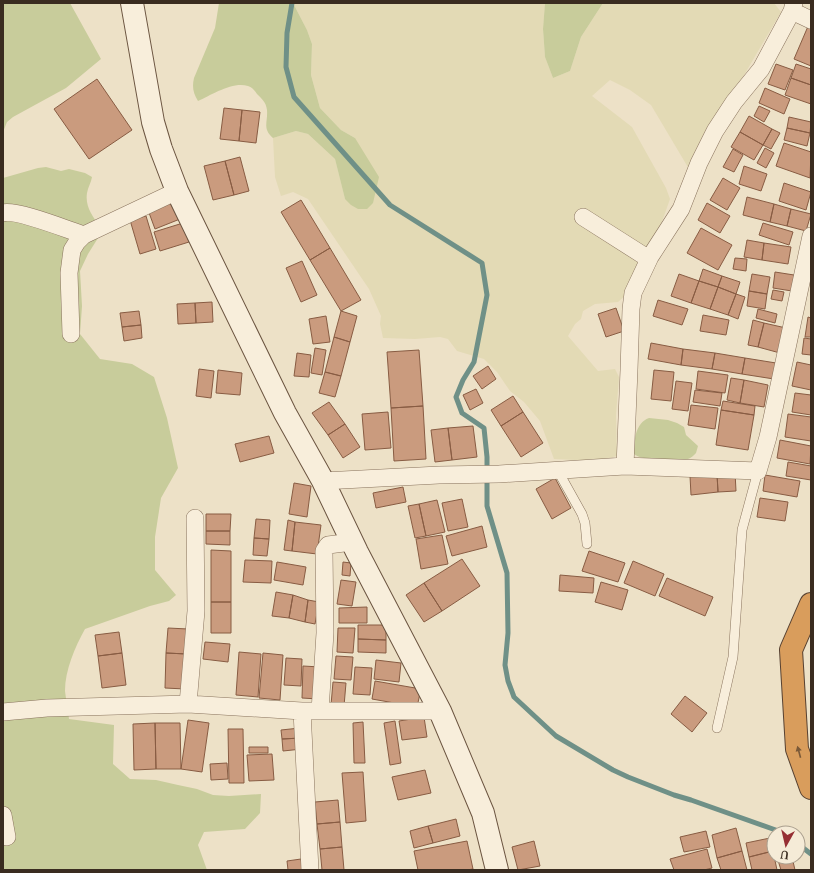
<svg xmlns="http://www.w3.org/2000/svg" width="814" height="873" font-family="Merriweather,serif">
  <style>
    .farmland { fill: #e3dab5 }
    .green { fill: #c8cc9b }
    .lines { fill: none; stroke-linecap: round; stroke-linejoin: round }
    .stream { stroke: #6f9087; stroke-width: 5 }
    .building { fill: #ca9b7e; stroke: #885c43 }
    .lane-casing { stroke: #89735d; stroke-width: 10 }
    .street-casing { stroke: #89735d; stroke-width: 18 }
    .secondary-casing { stroke: #6b5440; stroke-width: 24 }
    .highway-casing { stroke: #574131; stroke-width: 24 }
    .lane { stroke: #f8eedb; stroke-width: 9 }
    .street { stroke: #f8eedb; stroke-width: 17 }
    .secondary { stroke: #f8eedb; stroke-width: 22 }
    .highway { stroke: #d99d5c; stroke-width: 22 }
    .oneway { fill: #7a5938 }
  </style>
  <rect width="100%" height="100%" fill="#ede1c7"/>
  <path class="farmland" d="M293,3H545L543,30L545,57L553,78L570,71L581,37L603,3H774L781,12L689,169L651,105L630,90L610,80L592,96L632,127L666,188L670,199L659,230L627,294L618,302L595,304L583,311L581,319L575,324L568,336L598,371L615,369L619,377L616,415L617,456L598,461L554,459L540,421L524,402L510,391L497,372L484,359L457,351L448,339L440,337L415,339L383,338L380,324L381,316L369,289L308,199L293,192L281,196L275,177L273,138L296,131L308,134L335,159L345,199L355,138L341,130L320,108L311,75L312,44L307,30Z"/>
  <path class="green" d="M3,3H70L101,59L66,88L13,117L7,122L3,132Z
    M219,3H293L307,30L312,44L311,75L320,108L341,130L355,138L379,177L373,203L367,209H358L351,205L345,199L335,159L308,134L296,131L273,138C262,128 268,123 267,110C266,102 262,99 257,94C255,91 252,87 248,86C233,81 211,95 198,101C193,93 192,87 194,78L215,28Z
    M545,3H603L581,37L570,71L553,78L545,57L543,29Z
    M46,167L61,171L69,169L85,173L92,177C91,183 88,187 87,193C85,206 92,216 100,226L98,238L88,254L80,271L82,306L80,334L100,359L132,364L154,377L167,418L178,468L161,498L155,537V570L176,595L169,601L150,606L85,629C75,647 65,670 65,691C66,700 68,709 69,719L114,725L113,764L130,779L156,780L178,785L197,789L213,795L229,796L261,794L260,813L245,829L204,832L198,845L207,870H3V178L38,168Z
    M649,418L668,420L677,423L684,427L686,435L698,446L696,453C694,455 691,458 688,459C679,462 641,461 634,454C634,441 635,423 649,418Z"/>
  <g class="lines">
    <path class="stream" d="M292,3L287,33L286,67L294,97L390,205L482,263L487,295L474,362L463,380L456,397L462,413L484,428L487,457V506L507,573L508,633L505,665L508,681L514,697L556,736L613,770L628,777L674,795L691,800L784,833
      M798,844L811,854"/>
  </g>
  <path class="building" d="M809,24L811,25V66L794,59Z
    M776,64L793,70L785,90L768,84Z
    M796,64L811,69V85L791,78Z
    M791,78L811,85V104L785,95Z
    M97,79L132,130L89,159L54,109Z
    M765,88L790,99L784,114L759,103Z
    M759,106L770,111L764,122L754,116Z
    M224,108L242,110L239,141L220,139Z
    M242,110L260,112L256,143L239,141Z
    M749,116L772,129L763,145L740,132Z
    M789,117L811,122L810,133L787,128Z
    M787,128L810,133L807,146L784,140Z
    M772,129L780,133L771,149L763,145Z
    M740,132L763,145L754,160L731,147Z
    M784,143L811,152L810,178L776,166Z
    M765,148L774,153L766,168L757,163Z
    M733,149L743,155L734,172L723,167Z
    M240,157L249,191L234,195L225,161Z
    M225,161L234,195L213,200L204,166Z
    M744,166L767,174L761,191L739,184Z
    M723,178L740,188L727,210L710,200Z
    M784,183L811,192L806,210L779,201Z
    M747,197L774,204L770,222L743,215Z
    M301,200L330,248L310,260L281,212Z
    M173,201L180,219L155,229L148,210Z
    M707,203L730,216L720,233L698,220Z
    M774,204L791,209L787,226L770,222Z
    M791,209L811,214L806,231L787,226Z
    M146,216L156,249L140,254L130,220Z
    M183,223L189,242L160,251L154,232Z
    M763,223L793,232L789,245L759,235Z
    M701,228L732,245L718,270L687,253Z
    M747,240L764,243L762,260L744,257Z
    M764,243L791,247L788,264L762,260Z
    M330,248L361,300L341,311L310,260Z
    M735,258L747,259L746,271L733,269Z
    M302,261L317,295L301,302L286,268Z
    M703,269L722,276L718,287L699,281Z
    M775,272L794,275L792,291L773,288Z
    M679,274L699,281L691,303L671,296Z
    M752,274L770,277L767,294L749,291Z
    M722,276L740,282L736,294L718,287Z
    M699,281L718,287L710,309L691,303Z
    M718,287L736,294L728,315L710,309Z
    M773,290L784,292L782,301L771,299Z
    M749,291L767,294L765,309L747,306Z
    M736,294L745,297L738,319L728,315Z
    M658,300L688,309L682,325L653,316Z
    M212,302L213,322L196,323L195,303Z
    M195,303L196,323L178,324L177,304Z
    M616,308L624,331L606,337L598,314Z
    M758,309L777,314L775,323L756,318Z
    M139,311L141,325L122,327L120,313Z
    M341,311L357,316L350,342L334,337Z
    M703,315L729,320L726,335L700,331Z
    M326,316L330,342L313,344L309,319Z
    M808,317L811,318V337H805Z
    M753,320L764,323L758,347L748,345Z
    M764,323L786,328L780,353L758,347Z
    M141,325L142,338L124,341L122,327Z
    M334,337L350,342L341,376L325,372Z
    M804,338L811,339V355L802,354Z
    M651,343L683,349L681,365L648,359Z
    M315,348L326,350L322,375L311,373Z
    M683,349L715,353L712,369L681,365Z
    M419,350L423,406L391,408L387,352Z
    M297,353L311,355L309,377L294,376Z
    M715,353L745,358L742,374L712,369Z
    M745,358L776,363L774,379L742,374Z
    M797,362L811,365V390L792,386Z
    M488,366L496,379L482,389L473,376Z
    M199,369L214,371L211,398L196,396Z
    M218,370L242,373L240,395L216,393Z
    M654,370L674,372L671,401L651,399Z
    M698,371L728,375L725,393L696,389Z
    M325,372L341,376L335,397L319,393Z
    M731,378L744,380L740,403L727,400Z
    M744,380L768,385L764,407L740,403Z
    M676,381L692,383L688,411L672,409Z
    M476,389L483,403L470,410L463,395Z
    M695,390L722,393L720,406L693,402Z
    M795,393L811,395V415L792,412Z
    M513,396L523,412L501,426L491,410Z
    M723,401L755,406L754,415L721,410Z
    M329,402L345,424L328,435L312,413Z
    M691,405L718,408L715,429L688,425Z
    M423,406L426,459L394,461L391,408Z
    M721,410L754,415L748,450L716,445Z
    M388,412L391,448L365,450L362,414Z
    M523,412L543,443L521,457L501,426Z
    M788,414L811,417V441L785,437Z
    M345,424L360,447L343,458L328,435Z
    M473,426L477,457L452,460L448,428Z
    M448,428L452,460L435,462L431,430Z
    M269,436L274,453L240,462L235,444Z
    M780,440L811,446L810,464L777,458Z
    M788,462L811,466V480L786,476Z
    M735,472L736,491L718,492L717,474Z
    M717,474L718,492L691,495L690,476Z
    M765,475L800,481L797,497L763,491Z
    M555,478L571,508L552,519L536,489Z
    M294,483L311,486L307,517L289,514Z
    M403,487L406,502L376,508L373,493Z
    M760,498L788,502L785,521L757,517Z
    M462,499L468,527L448,531L442,503Z
    M437,500L445,532L426,536L419,504Z
    M419,504L426,536L415,538L408,506Z
    M206,514H231L230,531H206Z
    M256,519L270,520L269,539L254,538Z
    M288,520L295,522L292,551L284,550Z
    M295,522L321,525L317,554L292,551Z
    M482,526L487,547L452,556L446,536Z
    M206,531H230V545L206,544Z
    M442,535L448,564L421,569L416,539Z
    M254,538L269,539L267,556L253,555Z
    M211,550L231,551V602H211Z
    M589,551L625,563L618,582L582,571Z
    M462,559L480,586L442,611L424,583Z
    M245,560L272,561L271,583L243,582Z
    M633,561L664,574L655,596L624,583Z
    M277,562L306,567L303,585L274,580Z
    M343,562L351,563L350,576L342,575Z
    M560,575L594,578L593,593L559,591Z
    M667,578L713,597L705,616L659,596Z
    M341,580L356,582L352,606L337,604Z
    M601,582L628,590L622,610L595,602Z
    M424,583L442,611L424,622L406,595Z
    M276,592L293,595L289,618L272,616Z
    M293,595L308,600L305,622L289,618Z
    M308,600L319,602L315,624L305,622Z
    M211,602H231V633H211Z
    M367,607V623H339V608Z
    M358,625H386V640L358,639Z
    M168,628L188,629L187,654L166,653Z
    M338,628H355L353,653L337,652Z
    M119,632L122,653L98,656L95,635Z
    M358,639L386,640V653L358,652Z
    M205,642L230,644L228,662L203,659Z
    M239,652L261,654L258,697L236,695Z
    M122,653L126,685L102,688L98,656Z
    M166,653L187,654L185,689L165,688Z
    M263,653L283,655L280,700L259,698Z
    M336,656L353,657L351,680L334,679Z
    M286,658L302,659L301,686L284,685Z
    M376,660L401,663L399,682L374,679Z
    M303,666L320,667L318,699L302,698Z
    M355,667L372,668L370,695L353,694Z
    M375,681L421,689L417,707L372,699Z
    M333,682L346,683L344,706L331,705Z
    M685,696L707,713L692,732L671,714Z
    M424,717L427,737L402,740L399,721Z
    M188,720L209,723L202,772L181,769Z
    M395,721L401,763L390,765L384,723Z
    M363,722L365,763H354L353,723Z
    M155,723L156,769L134,770L133,724Z
    M155,723H180L181,769H156Z
    M300,728L301,738L282,739L281,730Z
    M228,729H243L244,783H229Z
    M301,738L302,749L283,751L282,739Z
    M249,747H268V753H249Z
    M272,754L274,780L249,781L247,755Z
    M227,763L228,779L211,780L210,764Z
    M425,770L431,793L398,800L392,777Z
    M363,772L366,821L346,823L342,773Z
    M338,800L340,822L317,824L315,802Z
    M456,819L460,836L433,843L428,826Z
    M340,822L342,847L320,849L317,824Z
    M428,826L433,843L414,848L410,831Z
    M736,828L742,851L717,858L712,835Z
    M706,831L710,847L684,852L680,837Z
    M770,838L773,851L749,857L746,843Z
    M467,841L473,869L467,870H418L414,851Z
    M534,841L540,866L518,870L512,847Z
    M342,847L344,870H322L320,849Z
    M707,849L712,868L704,870H674L670,859Z
    M742,851L747,870H721L717,858Z
    M773,851L777,870H752L749,857Z
    M777,857H792L795,870H781Z
    M301,859L303,870H288L287,861Z"/>
  <g class="lines">
    <defs>
      <path id="lane" d="M558,471L582,514L585,523L587,544
        M717,728L733,657L742,530L758,471"/>
      <path id="street" d="M792,11L811,20
        M3,213C16,209 68,230 84,235
        M583,217L649,259
        M71,334L69,273L72,250L77,242L84,235L177,191
        M625,466L629,370L631,309L633,293L650,257L681,209L699,163L715,131L734,102L761,69L792,11L794,3
        M323,481L439,475L499,474L625,466L758,471L768,437L811,236
        M188,704L196,611L195,518
        M302,711L310,870
        M320,711L325,633L324,551L328,545L352,542
        M3,712L47,708L188,704L302,711H440
        M3,815L7,837"/>
      <path id="secondary" d="M132,3L153,122L161,149L177,191L285,413L323,481L357,552L440,711L483,813L497,870"/>
      <path id="highway" d="M811,604L791,650L797,749L811,788"/>
    </defs>
    <use href="#lane" class="lane-casing"/>
    <use href="#street" class="street-casing"/>
    <use href="#secondary" class="secondary-casing"/>
    <use href="#highway" class="highway-casing"/>
    <use href="#lane" class="lane"/>
    <use href="#street" class="street"/>
    <use href="#secondary" class="secondary"/>
    <use href="#highway" class="highway"/>
  </g>
  <defs><path id="oneway-solid" d="M-6-.8H1V-3.2L6.5 0L1 3.2V.8H-6Z"/></defs>
  <use class="oneway" href="#oneway-solid" transform="translate(799 752) rotate(-105)"/>
  <rect width="814" height="873" fill="none" stroke="#3a2c20" stroke-width="8"/>
  <g transform="translate(786 845) rotate(188)"><circle r="19" fill="#f5ebd7" stroke="#aa9f8e"/>
  <path d="M0-3L7 15L0 10L-7 15Z" fill="#962e33"/>
  <text y="-6" font-size="11" font-weight="bold" text-anchor="middle" fill="#3a2c20">U</text>
  </g>
</svg>
